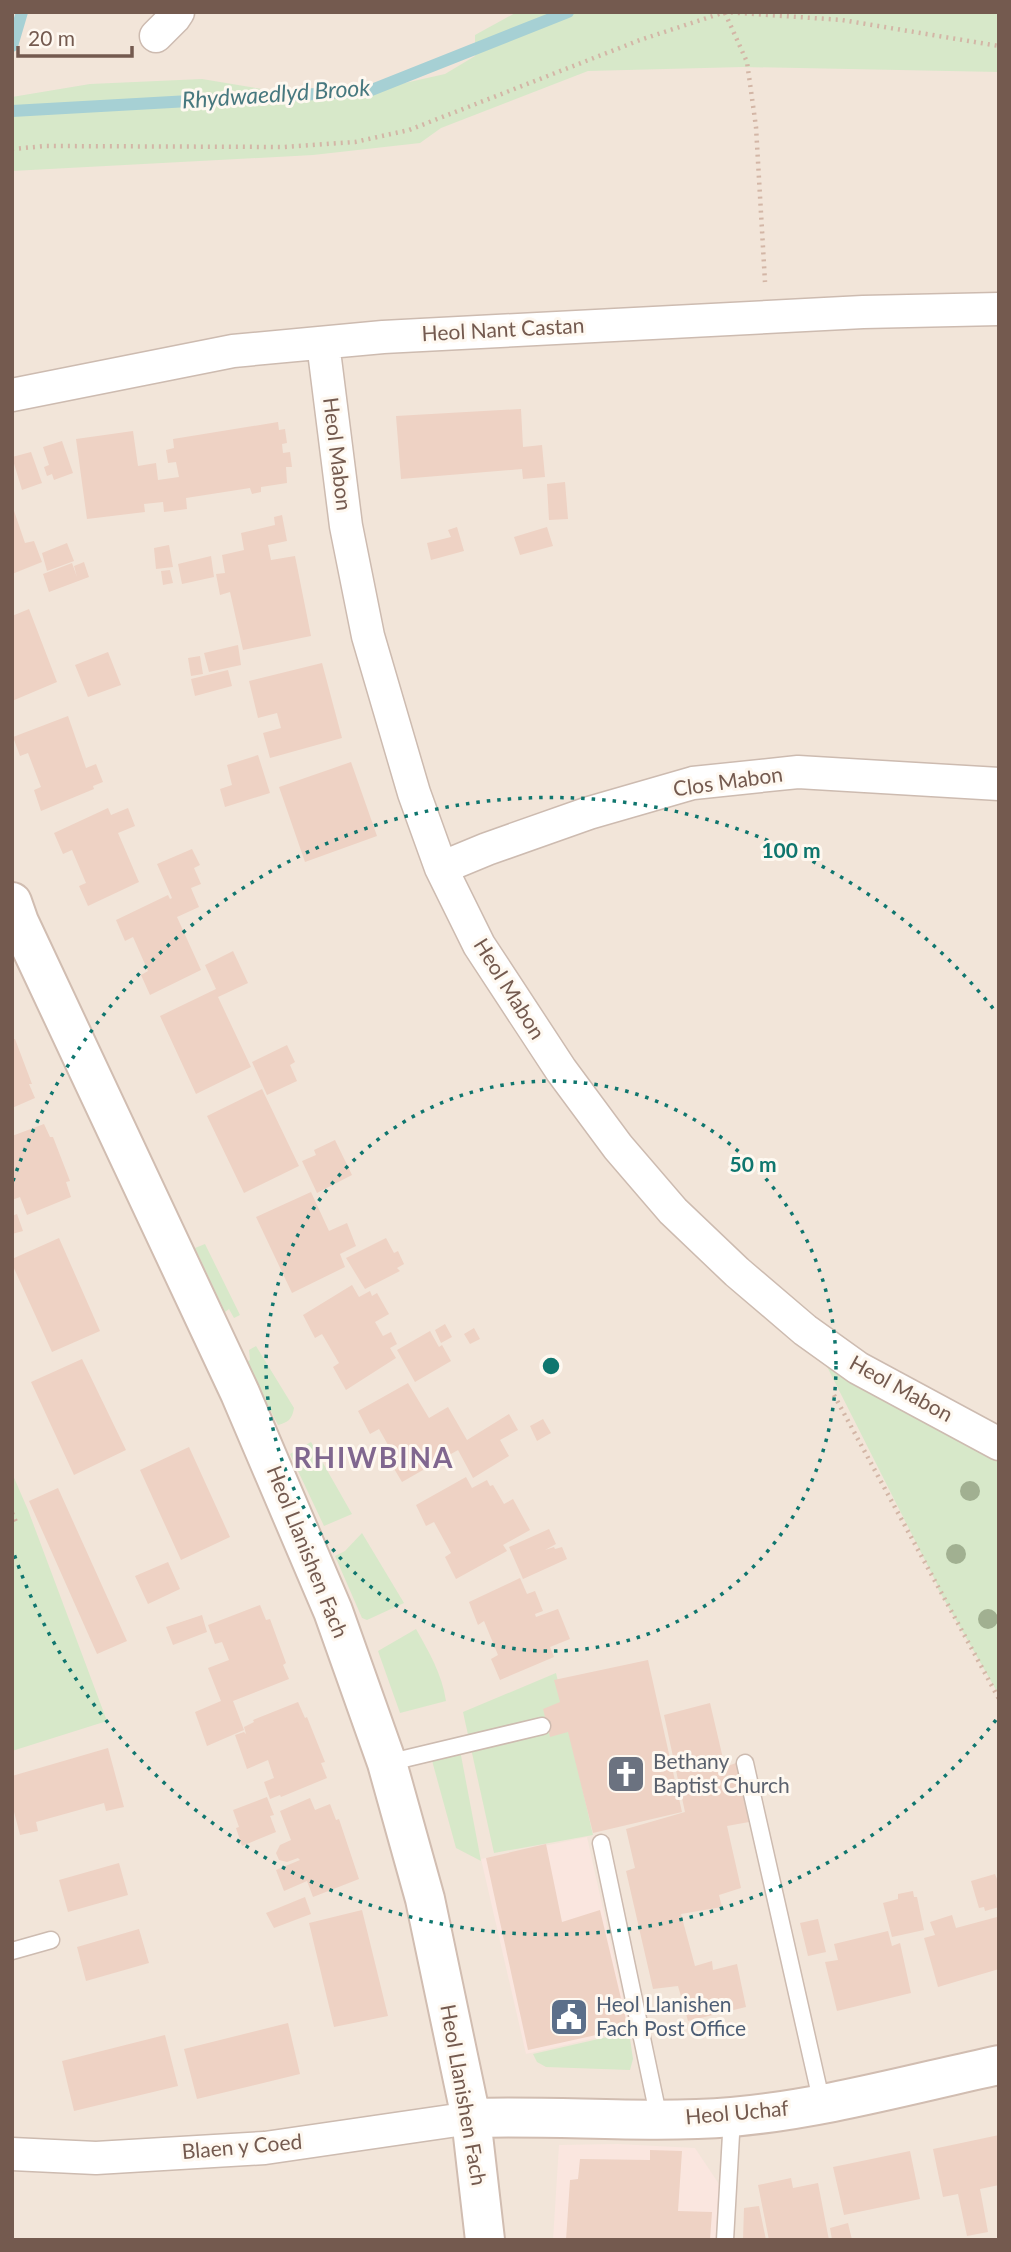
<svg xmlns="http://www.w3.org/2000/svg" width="1011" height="2252" font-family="Lato,sans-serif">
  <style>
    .residential { fill: #f2e5d9 }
    .commercial { fill: #fae6df }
    .green { fill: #d7e8c9 }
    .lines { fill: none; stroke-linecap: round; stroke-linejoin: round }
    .stream { stroke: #a6d0d4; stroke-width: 12 }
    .building { fill: #eed2c4 }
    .lane-casing { stroke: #cdbbb0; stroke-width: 19 }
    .street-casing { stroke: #cdbbb0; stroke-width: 35 }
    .secondary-casing { stroke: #d1bdb1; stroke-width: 42 }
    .path { stroke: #d3b6a6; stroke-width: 4.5; stroke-dasharray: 2 5; stroke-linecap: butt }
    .lane { stroke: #fff; stroke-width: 16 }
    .street { stroke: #fff; stroke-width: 32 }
    .secondary { stroke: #fff; stroke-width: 38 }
    .tree { fill: #a1b091 }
    .ring { fill: none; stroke: #0f766e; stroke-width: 3.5; stroke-dasharray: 3.5 7 }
    .labels { text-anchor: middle; stroke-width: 6; stroke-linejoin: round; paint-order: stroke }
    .street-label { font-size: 21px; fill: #745a4f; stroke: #fef8f0 }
    .worship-label { font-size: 21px; fill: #5b616d; stroke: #fef8f0; text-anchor: start }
    .service-label { font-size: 21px; fill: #4e5e75; stroke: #fef8f0; text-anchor: start }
    .water-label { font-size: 23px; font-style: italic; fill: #47787f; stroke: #fef8f0 }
    .district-label { font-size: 28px; font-weight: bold; letter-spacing: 2px; fill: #80678f; stroke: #fef8f0 }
    .centre { fill: #0f766e; stroke: #fef8f0; stroke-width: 3.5 }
    .ring-label { font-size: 21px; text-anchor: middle; font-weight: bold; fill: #0f766e; stroke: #fef8f0; stroke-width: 6; stroke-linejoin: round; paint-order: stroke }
  </style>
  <rect width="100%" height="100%" fill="#fbf4ea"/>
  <path class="residential" d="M12,12H999V2240H12Z"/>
  <path class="commercial" d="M587,1837L630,2030L526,2054L481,1859Z
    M618,2144L695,2148L721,2187L717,2240H553L559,2145Z"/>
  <path class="green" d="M517,12H999V72L743,67L588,71L441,128L420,143L313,155L12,171V97L90,84L202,79L315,98L369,91L445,74L475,56V35Z
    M205,1244L240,1315L234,1318L229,1309L225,1312L195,1248Z
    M808,1329L999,1445V1569L997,1570H999V1695L937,1587L938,1586Z
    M256,1346L294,1408C292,1420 288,1422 278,1425L246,1362L250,1360L249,1350Z
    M311,1442L352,1514L324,1526L290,1454Z
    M12,1473L28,1510L107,1721L12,1751Z
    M362,1533L404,1603L367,1620L362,1618L335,1556L345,1551Z
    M416,1629C429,1652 442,1674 446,1701L400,1713L378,1651Z
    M556,1673L593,1835L494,1853L463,1712Z
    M460,1750L481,1861L456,1848L431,1757Z
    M629,2032L633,2059L630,2070L546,2067L537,2062L533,2054Z"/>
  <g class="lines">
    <path class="stream" d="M12,46L22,12
      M12,111L369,91L568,12"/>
  </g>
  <path class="building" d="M521,409L523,447L542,445L545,477L523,479L522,469L401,479L396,416Z
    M278,422L279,430L285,429L287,443L282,444L283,453L290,452L292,467H286L287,483L261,487V492L252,494L250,488L186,498L187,509L164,512L163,502L144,504L145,512L87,519L76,439L133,431L138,466L156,463L158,480L179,477L176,462L168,463L166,450L174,448L173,439Z
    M62,441L73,473L54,480L52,474L47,476L44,467L49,465L43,447Z
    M31,452L42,483L22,490L12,457Z
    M565,482L568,519L549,520L547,484Z
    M12,505L25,543L34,541L42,562L12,574Z
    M282,515L287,541L268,545L271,560L295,556L311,636L243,650L230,592L220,595L216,574L225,573L222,555L244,550L241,533L275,525L274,517Z
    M457,527L464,551L431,560L427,543L451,537L448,530Z
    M547,527L553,546L520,555L514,537Z
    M67,543L74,561L47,571L42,553Z
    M169,545L173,567L156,569L154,548Z
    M211,556L214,577L182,584L178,564Z
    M84,562L89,577L49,592L43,574L72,563L77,577L74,566Z
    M170,570L173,583L163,585L161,571Z
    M29,609L57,682L12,701V616Z
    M238,645L241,665L209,672L204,653Z
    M108,652L121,685L88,697L75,665Z
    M200,656L203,674L191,676L188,658Z
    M322,663L342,738L270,758L263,733L281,728L277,713L258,718L249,681Z
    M228,670L232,686L195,696L191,679Z
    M68,716L86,768L96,764L103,782L93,786L94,789L41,811L34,790L41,787L28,753L20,756L13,737Z
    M258,755L270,793L225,807L220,789L232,785L227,765Z
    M351,762L377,836L305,862L279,787Z
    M108,808L111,815L128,808L135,826L118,833L139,882L88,906L79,886L86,883L72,850L63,854L54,833Z
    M192,849L200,865L194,868L201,884L191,888L199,907L177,917L201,970L150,995L141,975L148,971L133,937L125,941L116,920L168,895L170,899L172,898L157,864Z
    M233,951L248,983L218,997L251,1067L196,1094L160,1016L216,989L205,965Z
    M15,1039L32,1084H29L35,1098L12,1108V1040Z
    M287,1045L295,1062L290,1065L297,1081L267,1095L252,1062Z
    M262,1089L299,1166L244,1193L207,1116Z
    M44,1124L50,1137H53L70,1181L66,1182L71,1197L27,1215L20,1197L12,1200V1136Z
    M335,1140L352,1175L317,1193L302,1161L316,1155L314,1150Z
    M311,1192L329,1231L347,1223L356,1246L340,1254L345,1267L292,1293L256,1217Z
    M17,1214L23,1231L12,1234V1216Z
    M59,1238L100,1331L52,1352L12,1264V1259Z
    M386,1238L394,1253L398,1251L404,1264L397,1268L400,1271L365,1289L346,1258Z
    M352,1285L359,1297L370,1291L372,1296L377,1293L389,1314L375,1322L383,1336L391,1332L397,1344L390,1348L396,1358L346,1390L333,1367L339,1363L322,1334L315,1338L303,1315Z
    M445,1324L452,1337L441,1343L435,1330Z
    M474,1328L480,1339L470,1344L464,1334Z
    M430,1331L439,1347L442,1345L451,1361L415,1382L397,1350Z
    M82,1359L126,1450L74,1475L31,1382Z
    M408,1383L429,1418L448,1407L467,1440L509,1414L518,1430L500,1440L509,1456L473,1478L458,1450L402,1482L390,1462L396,1459L379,1429L370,1434L358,1411Z
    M543,1419L551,1433L537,1441L530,1426Z
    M189,1447L230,1537L181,1560L140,1470Z
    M466,1477L472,1488L487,1480L490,1486L493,1485L504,1504L513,1499L530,1530L503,1545L507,1551L456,1579L445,1557L451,1553L434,1522L426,1526L416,1505Z
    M58,1488L127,1641L97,1654L29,1501Z
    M549,1529L556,1544L545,1550L554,1547L555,1549L562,1547L567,1559L523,1579L509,1547Z
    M168,1562L180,1589L148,1604L135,1576Z
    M520,1578L527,1594L535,1591L543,1611L535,1614L536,1617L558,1609L570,1639L550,1647L554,1657L500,1680L491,1659L498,1655L484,1621L478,1625L469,1602Z
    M260,1605L266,1620L270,1619L286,1663L283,1665L289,1679L233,1701L244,1730L207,1746L195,1712L221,1701L208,1668L229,1660L222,1642L215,1644L208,1625Z
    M202,1615L207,1632L173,1645L166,1627Z
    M648,1660L682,1812L593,1833L568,1732L550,1737L543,1709L560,1702L554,1680Z
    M298,1702L305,1718L307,1717L325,1762L321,1763L327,1778L281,1797L280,1795L270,1799L264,1782L274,1778L268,1760L247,1769L235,1735L244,1732L246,1734L244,1727L254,1722L253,1720Z
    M710,1703L725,1767L736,1763L749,1822L727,1826L741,1888L719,1895L722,1907L681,1914L695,1966L712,1961L713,1970L737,1964L746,2007L688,2021L678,1986L653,1989L626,1871L635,1868L626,1829L685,1812L664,1715Z
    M108,1748L124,1807L106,1811L104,1803L36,1822L38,1831L20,1835L12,1804V1776Z
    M267,1797L274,1815L270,1816L276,1832L242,1846L236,1828L239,1827L233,1810Z
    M310,1798L315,1810L330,1804L336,1820L339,1819L359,1879L313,1897L307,1881L284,1891L276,1870L300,1860L298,1858L287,1862L279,1860L276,1853L280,1845L291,1840L280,1811Z
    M546,1844L562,1922L600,1910L628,2028L528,2050L486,1858Z
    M119,1863L128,1895L68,1912L59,1880Z
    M995,1874L997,1879L999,1878V1907L985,1911L984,1907L979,1908L971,1881Z
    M913,1891L914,1897H917L924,1930L892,1937L883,1903L898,1899V1894Z
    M305,1897L311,1914L274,1928L266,1913Z
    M362,1910L388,2016L334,2027L309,1923Z
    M952,1915L956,1928L997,1917L999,1969L938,1987L924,1938L935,1935L930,1922Z
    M818,1919L826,1952L808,1956L800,1923Z
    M139,1929L149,1963L86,1981L77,1947Z
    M888,1931L892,1946L900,1943L911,1993L837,2011L825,1962L838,1960L834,1944Z
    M288,2023L300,2074L197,2099L184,2049Z
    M165,2035L178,2086L74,2111L62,2061Z
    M999,2135V2185L980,2189L988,2232L967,2236L958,2194L943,2197L933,2149Z
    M650,2150L682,2151L678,2211L712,2212L710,2240H566L570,2180L578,2179L580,2159L650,2160Z
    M910,2151L920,2199L844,2215L833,2167Z
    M791,2178L793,2188L818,2183L829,2240H769L758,2185Z
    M759,2206L766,2240H743L744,2208Z
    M848,2223L852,2240H832L830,2228Z"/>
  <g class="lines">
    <defs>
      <path id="lane" d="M387,1763L542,1726
        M745,1763L822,2104
        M601,1843L659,2119
        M12,1951L51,1940
        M725,2240L732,2117"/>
      <path id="street" d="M156,36L174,18L178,12
        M323,343L346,526L368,636L414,793L441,868L479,945L561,1070L618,1147L673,1211L737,1272L805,1330L858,1368L999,1444
        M12,395L233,351L383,337L863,312L999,309
        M441,868L487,849L589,813L693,783L798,772L999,784
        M12,2154L96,2158L265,2148L471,2118"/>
      <path id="secondary" d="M12,902L19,922L240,1393L333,1611L387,1763L425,1899L471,2118L485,2240
        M471,2118C558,2115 645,2124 732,2117C822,2109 911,2084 999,2065"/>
    </defs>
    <use href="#lane" class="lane-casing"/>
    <use href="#street" class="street-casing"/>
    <use href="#secondary" class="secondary-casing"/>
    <path class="path" d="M725,13L747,62L756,127L765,282
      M12,149L46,146L284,147L355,142L409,130L640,40L725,12L842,20L999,46
      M834,1395L999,1699
      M12,1513L16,1522"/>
    <use href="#lane" class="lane"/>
    <use href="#street" class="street"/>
    <use href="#secondary" class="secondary"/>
  </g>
  <g class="tree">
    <circle cx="970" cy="1491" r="10"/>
    <circle cx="956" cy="1554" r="10"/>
    <circle cx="988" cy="1619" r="10"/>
  </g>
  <g class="ring">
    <circle cx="551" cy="1366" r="285"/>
    <path d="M996 1720A569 569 0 0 1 13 1551M13 1181A569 569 0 0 1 996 1012"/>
  </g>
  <defs>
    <symbol id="church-square" viewBox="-11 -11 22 22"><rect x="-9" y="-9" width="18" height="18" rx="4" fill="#6b7280" stroke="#fef8f0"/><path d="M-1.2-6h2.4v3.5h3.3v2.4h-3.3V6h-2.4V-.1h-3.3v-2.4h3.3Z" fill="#fff"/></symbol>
    <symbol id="civic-square" viewBox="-11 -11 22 22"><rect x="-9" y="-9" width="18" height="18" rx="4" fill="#5c6f8a" stroke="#fef8f0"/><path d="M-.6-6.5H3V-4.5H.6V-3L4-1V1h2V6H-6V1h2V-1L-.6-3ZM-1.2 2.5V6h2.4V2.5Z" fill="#fff"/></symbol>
  </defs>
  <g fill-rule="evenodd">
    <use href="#church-square" x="604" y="1752" width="44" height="44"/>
    <use href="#civic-square" x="547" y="1995" width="44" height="44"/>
  </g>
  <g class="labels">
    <g class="street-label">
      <text transform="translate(503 330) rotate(-3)" y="7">Heol Nant Castan</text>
      <text transform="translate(337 454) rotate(83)" y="7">Heol Mabon</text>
      <text transform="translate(728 782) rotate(-8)" y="7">Clos Mabon</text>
      <text transform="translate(509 989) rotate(58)" y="7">Heol Mabon</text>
      <text transform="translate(901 1389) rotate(29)" y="7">Heol Mabon</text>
      <text transform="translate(307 1552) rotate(68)" y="7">Heol Llanishen Fach</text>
      <text transform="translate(463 2095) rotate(80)" y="7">Heol Llanishen Fach</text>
      <text transform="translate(737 2113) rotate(-5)" y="7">Heol Uchaf</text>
      <text transform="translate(242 2147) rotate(-5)" y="7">Blaen y Coed</text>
    </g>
    <g class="worship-label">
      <text x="653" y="1769">Bethany<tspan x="653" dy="24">Baptist Church</tspan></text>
    </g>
    <g class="service-label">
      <text x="596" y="2012">Heol Llanishen<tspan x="596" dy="24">Fach Post Office</tspan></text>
    </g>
    <g class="water-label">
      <text transform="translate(276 94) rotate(-4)" y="8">Rhydwaedlyd Brook</text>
    </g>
    <g class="district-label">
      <text x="374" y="1468">RHIWBINA</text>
    </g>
  </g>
  <circle cx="551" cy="1366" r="10" class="centre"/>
  <g class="ring-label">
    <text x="791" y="858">100 m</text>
    <text x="753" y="1172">50 m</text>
  </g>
  <rect width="1011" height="2252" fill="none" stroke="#745a4f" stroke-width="28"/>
  <path d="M18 46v10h114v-10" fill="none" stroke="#745a4f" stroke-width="3.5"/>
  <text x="28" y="46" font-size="21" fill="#745a4f" stroke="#fef8f0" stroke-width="5" paint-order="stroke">20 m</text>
</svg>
